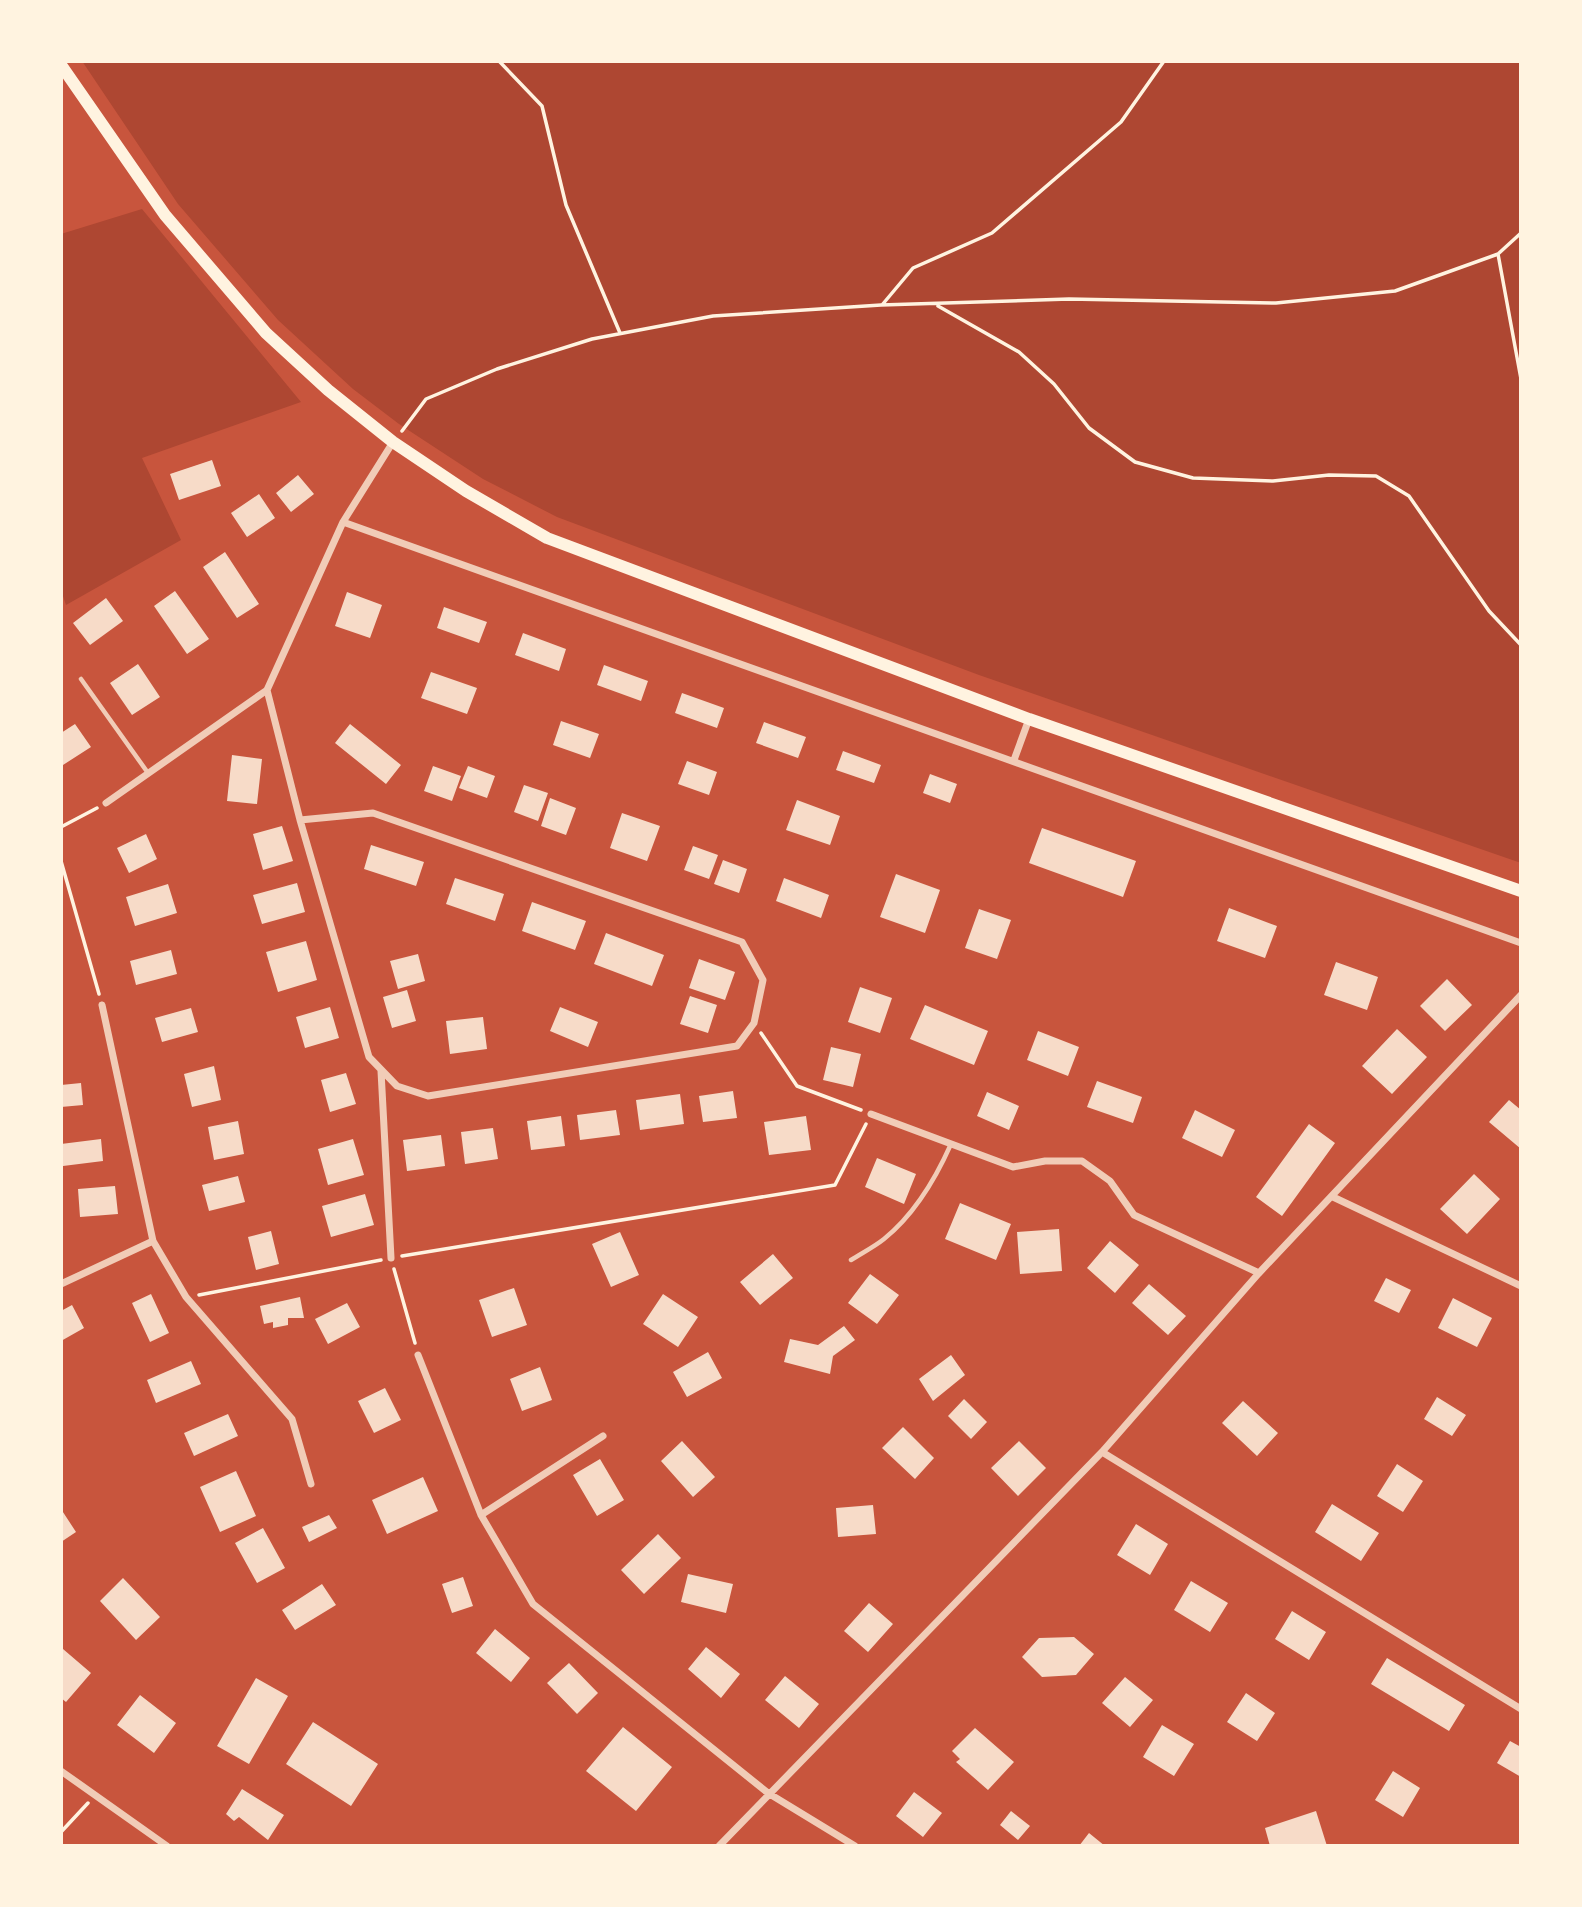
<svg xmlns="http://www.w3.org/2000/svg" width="1582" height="1907" font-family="'Roboto Serif',serif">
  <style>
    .green { fill: #ae4732 }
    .building { fill: #f7dbc8 }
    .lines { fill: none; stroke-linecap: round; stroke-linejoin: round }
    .path { stroke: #fff3e0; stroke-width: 3.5 }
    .service { stroke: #f1ccb7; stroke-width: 4.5 }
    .minor { stroke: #f1ccb7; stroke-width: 7 }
    .secondary { stroke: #fff3e0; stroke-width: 12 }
  </style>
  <rect width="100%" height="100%" fill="#c8553d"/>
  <path class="green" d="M82,61H1521V863L979,675L557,517L483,479L399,424L353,389L278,320L178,204Z
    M142,209L301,402L142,458L181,540L66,605L61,590V234Z"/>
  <path class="building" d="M212,460L221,486L179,500L170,474Z
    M298,475L314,494L291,512L276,493Z
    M259,494L275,518L247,537L231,513Z
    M225,552L259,604L237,618L203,567Z
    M175,591L209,639L187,654L154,606Z
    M347,592L382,605L370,638L335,626Z
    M106,598L123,621L90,645L73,623Z
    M444,607L487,622L479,643L437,628Z
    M523,633L566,649L559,671L515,655Z
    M138,664L160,697L132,715L110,683Z
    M604,665L648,681L641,701L597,685Z
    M431,672L477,688L467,714L421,698Z
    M682,693L724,708L717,728L675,713Z
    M561,721L599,734L590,758L553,745Z
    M764,722L806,737L798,758L756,743Z
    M75,724L91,747L63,765L61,762V733Z
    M350,724L401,765L386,784L335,743Z
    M843,751L881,765L874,783L836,770Z
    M232,755L262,759L257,804L227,801Z
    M687,761L717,772L709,795L678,784Z
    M433,766L461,776L452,801L424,791Z
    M468,766L495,776L487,798L459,788Z
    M930,774L957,784L950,803L923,793Z
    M524,785L548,793L538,821L514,812Z
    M550,798L576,808L566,835L541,826Z
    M797,800L840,816L830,845L786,830Z
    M622,813L660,826L647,861L610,848Z
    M282,826L293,861L263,870L253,834Z
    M1042,828L1136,861L1123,897L1029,863Z
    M146,834L157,859L129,873L117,848Z
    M371,845L424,862L416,886L364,869Z
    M693,846L718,855L709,879L684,870Z
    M723,860L747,869L739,893L714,884Z
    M896,874L940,890L925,933L880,917Z
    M455,878L504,894L495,921L446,904Z
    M784,878L829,895L821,918L776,901Z
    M297,883L305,912L262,924L253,895Z
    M168,884L177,913L135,926L126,897Z
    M532,902L586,921L575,950L522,931Z
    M1229,908L1277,926L1265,958L1217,941Z
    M979,909L1011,920L997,959L965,948Z
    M606,933L664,955L652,986L594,964Z
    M306,941L317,980L278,992L266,952Z
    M171,950L177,974L136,985L130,961Z
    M418,954L425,981L398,989L390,961Z
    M699,959L735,972L725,1000L689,988Z
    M1336,962L1378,977L1367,1010L1324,995Z
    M1447,979L1472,1005L1445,1031L1420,1006Z
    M860,987L892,998L880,1033L848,1022Z
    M407,990L416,1021L392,1028L383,997Z
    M690,996L717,1005L708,1033L680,1024Z
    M925,1005L988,1031L974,1065L910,1039Z
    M330,1007L339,1038L305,1048L296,1017Z
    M560,1007L598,1022L588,1047L550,1031Z
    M191,1008L198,1032L162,1042L155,1018Z
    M483,1017L487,1049L450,1054L446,1021Z
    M1397,1029L1427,1057L1392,1094L1362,1066Z
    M1038,1031L1079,1047L1068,1076L1027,1060Z
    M831,1047L861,1054L853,1087L823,1080Z
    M214,1066L221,1100L192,1107L184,1074Z
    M346,1073L356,1104L330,1112L321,1080Z
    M1097,1081L1142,1097L1133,1123L1087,1107Z
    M81,1083L83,1105L61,1107V1085Z
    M733,1091L737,1118L703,1122L699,1096Z
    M987,1092L1019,1106L1009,1130L977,1116Z
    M680,1094L684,1124L640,1130L636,1100Z
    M1509,1100L1521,1110V1149L1489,1122Z
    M616,1110L620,1135L580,1140L577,1115Z
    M1195,1110L1235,1130L1222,1157L1182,1138Z
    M561,1116L565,1146L531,1150L527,1121Z
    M806,1116L811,1150L769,1155L764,1122Z
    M238,1121L244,1154L214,1160L208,1127Z
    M1309,1124L1335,1143L1282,1216L1256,1197Z
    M493,1128L498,1159L465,1164L461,1132Z
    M441,1135L445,1166L407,1171L403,1140Z
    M101,1139L103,1161L63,1166L61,1144Z
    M353,1139L364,1175L328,1185L318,1149Z
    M877,1158L916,1174L904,1204L865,1187Z
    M1474,1174L1500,1199L1467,1234L1440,1209Z
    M238,1176L245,1202L209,1211L202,1185Z
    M115,1186L118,1214L80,1217L78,1189Z
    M365,1194L374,1225L331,1237L322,1206Z
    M960,1203L1011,1224L996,1260L945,1239Z
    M1059,1229L1062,1271L1020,1274L1017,1232Z
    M271,1231L279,1264L256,1270L248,1237Z
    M620,1232L639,1275L611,1287L592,1244Z
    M1110,1241L1139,1265L1115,1293L1087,1268Z
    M773,1254L793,1278L760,1305L740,1282Z
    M870,1274L899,1295L877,1324L848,1303Z
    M1386,1278L1411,1290L1399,1313L1374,1301Z
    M1149,1284L1186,1316L1168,1335L1132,1303Z
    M514,1288L527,1325L492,1337L479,1300Z
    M151,1294L169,1333L150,1342L132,1303Z
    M663,1294L698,1317L678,1347L643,1324Z
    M300,1297L304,1318H288V1325L273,1328V1322L264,1324L260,1306Z
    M1453,1298L1492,1318L1477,1347L1438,1328Z
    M347,1303L360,1327L328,1344L315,1319Z
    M72,1305L84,1328L61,1341V1311Z
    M844,1326L855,1340L833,1356L830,1374L784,1362L790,1339L818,1345Z
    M708,1352L722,1378L687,1397L673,1372Z
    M951,1355L965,1375L933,1401L919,1379Z
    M191,1361L201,1384L156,1403L147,1380Z
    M540,1367L552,1400L522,1411L510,1379Z
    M385,1388L401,1420L374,1433L358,1401Z
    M1437,1397L1466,1415L1452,1436L1424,1419Z
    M964,1399L987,1422L971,1439L948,1416Z
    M1243,1401L1278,1433L1257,1456L1222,1423Z
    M228,1414L238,1436L194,1456L184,1433Z
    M903,1427L934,1458L915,1479L882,1448Z
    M682,1441L715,1477L693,1497L661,1461Z
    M1019,1441L1046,1468L1018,1496L991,1468Z
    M600,1459L624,1500L597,1516L573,1475Z
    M1397,1464L1423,1481L1403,1512L1377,1496Z
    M236,1471L256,1516L220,1532L200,1487Z
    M423,1477L438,1511L387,1534L372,1500Z
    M1332,1504L1379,1533L1361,1561L1315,1532Z
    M873,1505L876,1534L838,1537L836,1508Z
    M61,1509L76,1532L61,1542Z
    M329,1515L337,1528L309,1542L302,1527Z
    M1136,1524L1168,1544L1150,1575L1117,1555Z
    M263,1528L285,1568L257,1583L235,1543Z
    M658,1534L681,1558L644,1594L621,1570Z
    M688,1574L733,1584L726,1613L681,1602Z
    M463,1577L473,1606L452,1613L442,1584Z
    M123,1578L160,1617L136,1640L100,1601Z
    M1191,1581L1228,1603L1210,1632L1174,1610Z
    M322,1584L336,1605L295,1630L282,1610Z
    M869,1603L893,1624L868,1652L844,1631Z
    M1292,1611L1326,1632L1309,1660L1275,1639Z
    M495,1629L530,1658L511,1682L476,1653Z
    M1074,1637L1094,1654L1076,1675L1042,1677L1022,1657L1039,1638Z
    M706,1647L740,1674L721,1698L688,1669Z
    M63,1649L91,1673L66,1702L61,1698Z
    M1387,1658L1465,1705L1449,1731L1371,1684Z
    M569,1663L598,1693L577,1714L547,1683Z
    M785,1676L819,1704L799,1728L765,1700Z
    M1125,1677L1153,1700L1130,1727L1102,1703Z
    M256,1678L288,1696L249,1764L217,1746Z
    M1246,1693L1275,1713L1257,1741L1227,1722Z
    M140,1695L176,1723L154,1753L117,1725Z
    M313,1722L378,1764L351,1806L286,1764Z
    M1162,1725L1194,1744L1174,1776L1143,1757Z
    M623,1727L672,1767L636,1811L586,1771Z
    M975,1728L1014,1762L988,1790L956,1762L960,1759L952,1751Z
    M1510,1741L1521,1747V1777L1497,1763Z
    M1393,1771L1420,1788L1403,1817L1375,1800Z
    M242,1789L284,1815L268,1840L239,1817L234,1821L226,1814Z
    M914,1792L942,1813L923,1837L896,1816Z
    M1011,1811L1030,1826L1018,1840L1000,1825Z
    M1316,1811L1327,1846H1270L1265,1828Z
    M1089,1833L1105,1846H1079Z"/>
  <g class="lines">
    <path class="path" d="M499,61L542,106L566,205L620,333
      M1498,254L1521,379
      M882,305L913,268L992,233L1121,122L1164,61
      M938,306L1019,352L1054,384L1089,428L1135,462L1193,478L1273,481L1329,475L1376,476L1409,496L1489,611L1521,645
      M402,431L426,399L497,369L592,339L713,316L881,305L1069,299L1276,303L1395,291L1498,254L1521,233
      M61,827L97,808
      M61,861L99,994
      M761,1033L797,1086L861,1110
      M402,1256L835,1185L866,1124
      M394,1269L415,1343
      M199,1295L381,1260
      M61,1832L88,1803"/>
    <path class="service" d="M81,679L148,773
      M851,1260C862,1253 874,1247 884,1239C915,1214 935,1180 951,1144"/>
    <path class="minor" d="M343,522L1521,943
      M267,690L300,820L369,1057L397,1086L428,1096L737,1046L754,1023L763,980L742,942L373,813L300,820
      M1014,760L1029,719
      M106,803L267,690L343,522L393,442
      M102,1005L153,1241L186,1297L292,1419L311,1484
      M381,1071L391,1258
      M871,1114L1013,1167L1045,1161H1082L1110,1181L1134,1215L1259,1273
      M1333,1197L1521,1286
      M61,1284L153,1241
      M418,1355L481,1515L533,1604L768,1793L855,1846
      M1102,1452L1521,1709
      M481,1515L603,1436
      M61,1771L167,1846
      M719,1846L1102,1452L1259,1273L1521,995"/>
    <path class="secondary" d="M61,65L165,215L266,333L328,390L393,442L466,491L547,538L1029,719L1521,891"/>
  </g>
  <rect width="1582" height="1907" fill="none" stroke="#fff3e0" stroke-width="126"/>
</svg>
